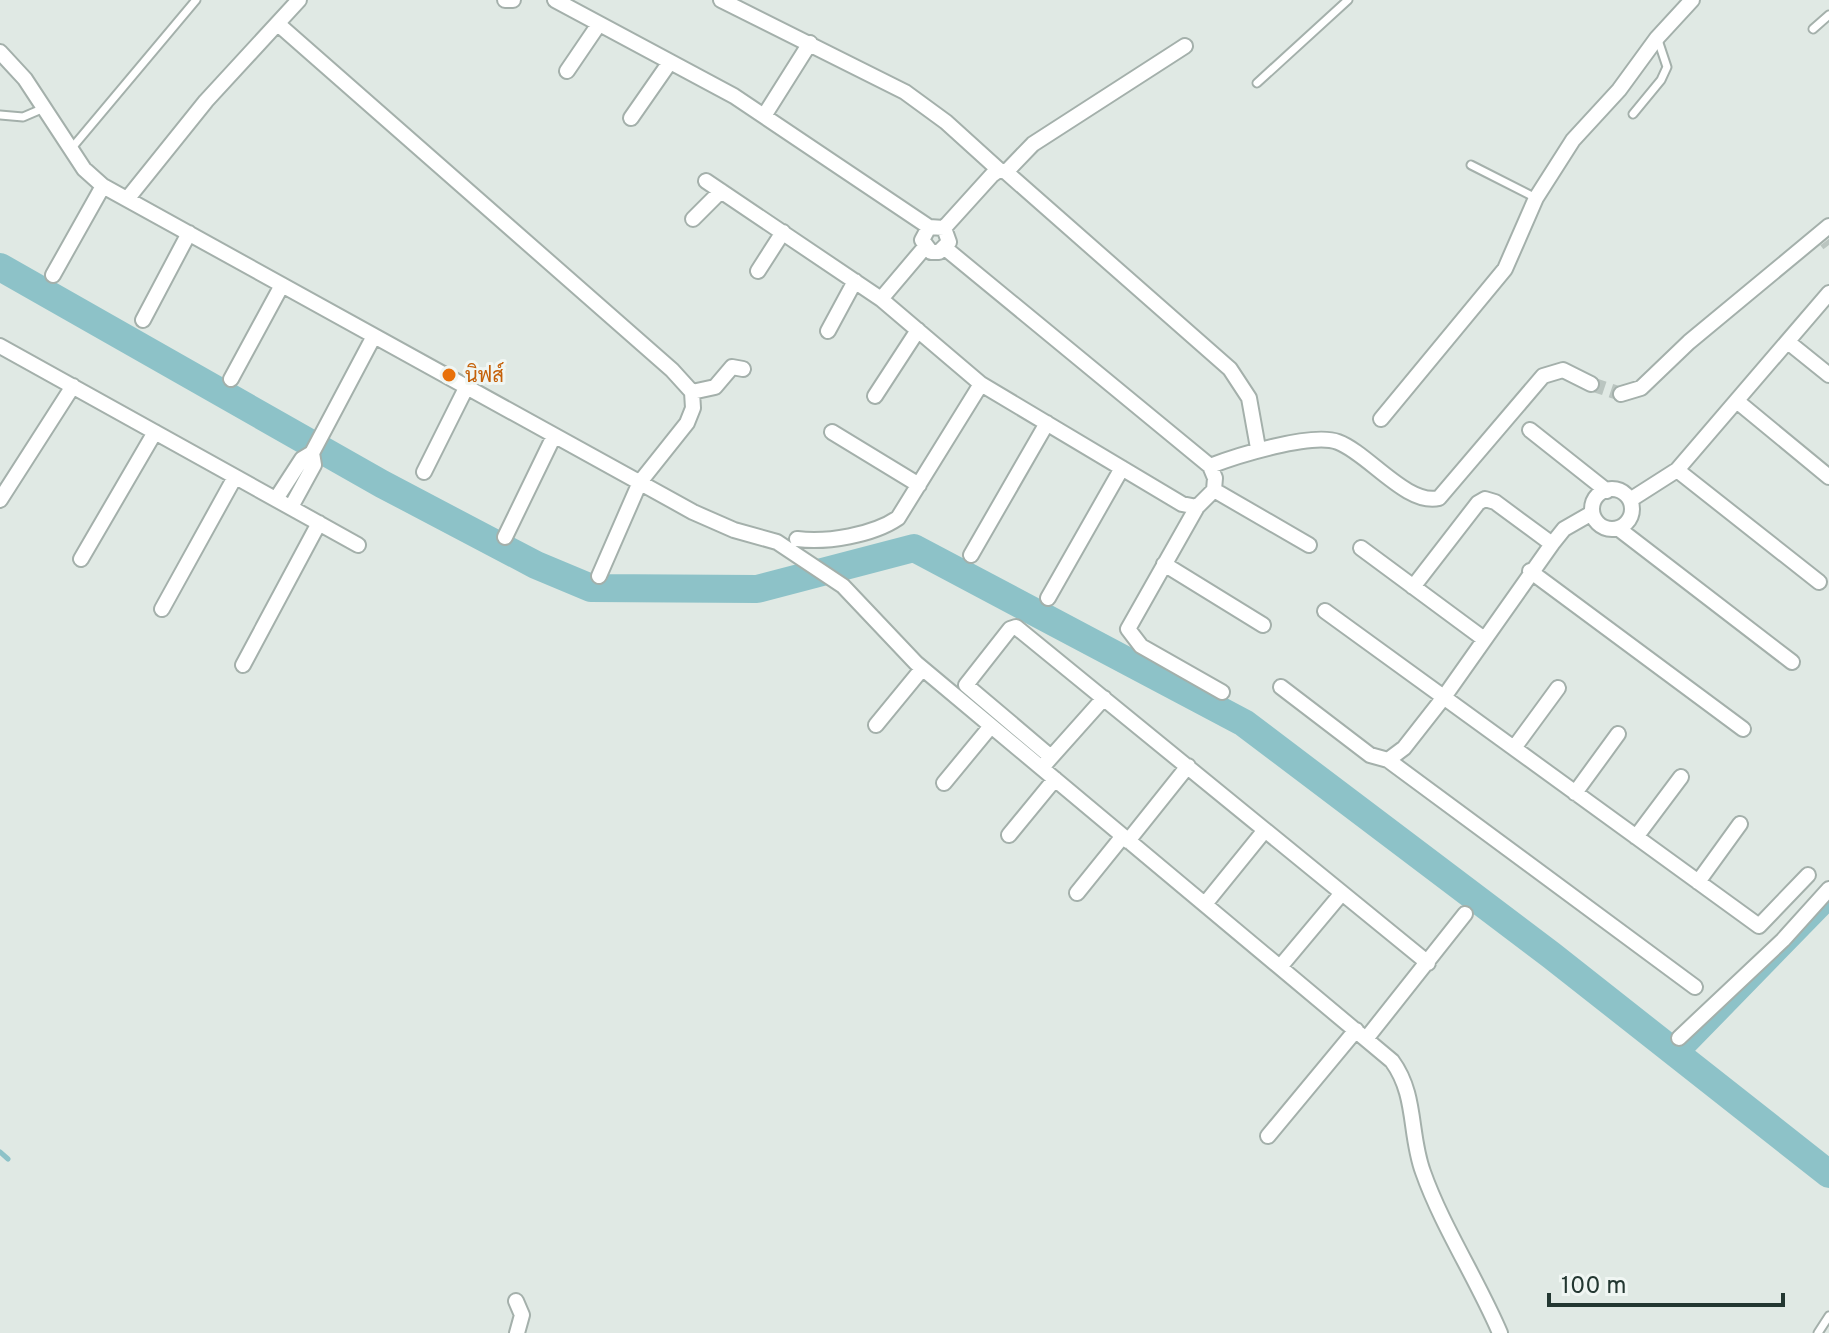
<svg xmlns="http://www.w3.org/2000/svg" width="1829" height="1333" font-family="Overpass,Sarabun,sans-serif">
  <style>
    .lines { fill: none; stroke-linecap: round; stroke-linejoin: round }
    .stream { stroke: #8dc2c8; stroke-width: 5 }
    .canal { stroke: #8dc2c8; stroke-width: 16 }
    .river { stroke: #8dc2c8; stroke-width: 28 }
    .street-tunnel { stroke: #bac5c0; stroke-width: 14; stroke-dasharray: 14 7; stroke-linecap: butt }
    .lane-casing { stroke: #a4b0ab; stroke-width: 11 }
    .street-casing { stroke: #a4b0ab; stroke-width: 18 }
    .lane { stroke: #fff; stroke-width: 7 }
    .street { stroke: #fff; stroke-width: 14 }
    .food-dot { fill: #e8710a; stroke: #f0f6f3; stroke-width: 3 }
    .labels { text-anchor: middle; stroke-width: 6; stroke-linejoin: round; paint-order: stroke }
    .food-label { font-size: 20px; fill: #c56008; stroke: #f0f6f3; text-anchor: start }
  </style>
  <rect width="100%" height="100%" fill="#e0e9e4"/>
  <g class="lines">
    <path class="stream" d="M0,1152L8,1159"/>
    <path class="canal" d="M1679,1056L1829,902"/>
    <path class="river" d="M0,267L382,484L536,565L591,588L757,589L914,548L1244,723L1551,955L1829,1174"/>
    <path class="street-tunnel" d="M1826,241L1829,245
      M1591,384L1621,394"/>
    <defs>
      <path id="lane" d="M1813,29L1829,15
        M1257,83L1348,0
        M1633,114L1661,80L1667,67L1658,40
        M0,115L23,117L44,108
        M71,149L196,0
        M1471,165L1536,198
        M1818,1333L1829,1316"/>
      <path id="street" d="M505,0H513
        M555,0L734,96L929,227L944,228L949,242L939,252H931L922,240L929,227
        M721,0L905,92L946,122L999,170
        M278,24L672,370L692,392L693,408L687,423L640,482L599,576
        M0,52L25,79L84,169L103,186L693,512L734,530L777,542L843,586L916,663L1392,1061C1417,1095 1409,1134 1423,1172C1442,1226 1477,1279 1500,1333
        M567,71L599,24
        M764,116L810,43
        M631,118L670,62
        M1006,172L1033,144L1185,46
        M706,181L881,299
        M128,198L206,101L299,0
        M693,219L721,191
        M944,228L992,175L999,170L1006,172L1230,369L1249,398L1258,448
        M945,248L1210,466L1215,478L1214,490L1197,507L1182,504L981,384
        M758,271L783,232
        M53,275L103,186
        M143,320L189,233
        M828,331L855,281
        M1788,342L1829,375
        M0,346L358,545
        M231,379L282,285
        M692,392L715,387L732,367L743,369
        M1621,394L1641,388L1689,342L1829,226
        M875,396L918,330
        M1738,402L1829,477
        M1381,419L1505,269L1536,198L1573,140L1619,90L1657,38L1692,0
        M1530,430L1607,491
        M832,432L919,485
        M1210,466C1236,456 1312,432 1338,442C1368,453 1407,506 1439,498L1543,376L1563,370L1591,384
        M1677,470L1819,582
        M424,472L466,388
        M1592 509a20 20 0 1 1 40 0a20 20 0 1 1-40 0Z
        M1214,490L1309,545
        M276,499L302,459L312,453L374,336
        M0,500L73,386
        M1630,500L1677,470L1829,293
        M291,507L314,465L312,453
        M1197,507L1128,629L1141,646L1222,692
        M1619,529L1792,662
        M505,537L553,438
        M797,539C827,543 873,535 898,518L981,384L881,299L925,247
        M1361,548L1484,639
        M971,555L1047,423
        M81,559L155,432
        M1164,564L1263,625
        M1530,571L1743,729
        M1413,587L1478,503L1485,499L1495,502L1552,544
        M1048,598L1122,468
        M162,609L235,477
        M1325,611L1759,926L1808,875
        M243,665L319,523
        M1281,687L1370,755L1388,760L1404,748L1444,697L1552,544L1564,529L1592,513
        M876,725L922,669
        M1514,748L1558,688
        M1051,757L966,685L1010,629L1016,627L1428,963
        M1388,760L1695,987
        M1046,763L1104,698
        M944,783L991,726
        M1575,793L1618,734
        M1009,835L1055,779
        M1636,837L1681,777
        M1128,841L1188,766
        M1698,882L1740,824
        M1077,893L1123,836
        M1205,904L1265,830
        M1280,967L1342,893
        M1679,1038L1783,940L1829,889
        M1366,1039L1465,914
        M1268,1136L1356,1030
        M516,1301L522,1315L517,1333"/>
    </defs>
    <use href="#lane" class="lane-casing"/>
    <use href="#street" class="street-casing"/>
    <use href="#lane" class="lane"/>
    <use href="#street" class="street"/>
  </g>
  <circle class="food-dot" cx="449" cy="375" r="8"/>
  <g class="labels">
    <g class="food-label">
      <text x="465" y="382">นิฟส์</text>
    </g>
  </g>
  <path d="M1549 1293v12h234v-12" fill="none" stroke="#233731" stroke-width="4"/>
  <text x="1561" y="1293" font-size="24" fill="#233731" stroke="#f0f6f3" stroke-width="6" paint-order="stroke">100 m</text>
</svg>
